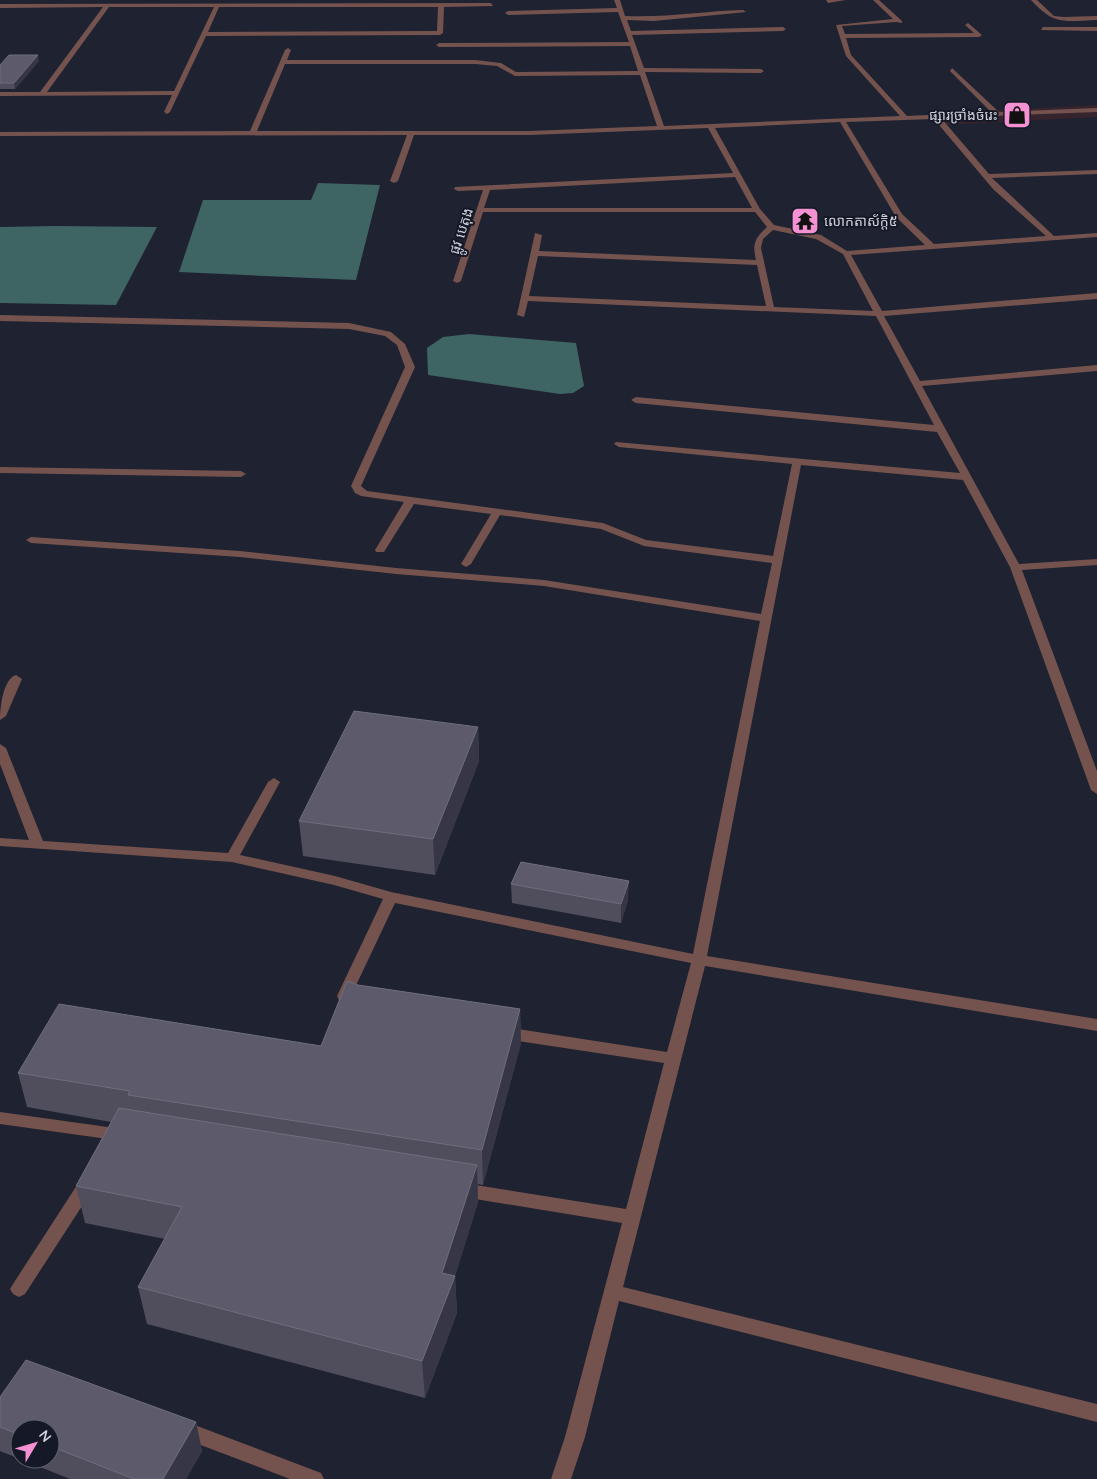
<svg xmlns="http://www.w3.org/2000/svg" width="1097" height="1479" font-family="Quicksand,'Noto Sans Khmer',sans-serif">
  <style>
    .commercial { fill: #35242e }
    .water { fill: #3f6464 }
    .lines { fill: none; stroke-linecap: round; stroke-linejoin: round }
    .minor { fill: #74534e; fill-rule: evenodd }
    .wall { fill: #504d5d; fill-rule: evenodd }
    .shaded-wall { fill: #363646 }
    .building { fill: #5d5b6b; stroke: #6f6e7c }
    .labels { text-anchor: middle; stroke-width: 4; stroke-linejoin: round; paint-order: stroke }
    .far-poi-label { font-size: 14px; fill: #ced1db; stroke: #151826; text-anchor: end }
    .far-street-label { font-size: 14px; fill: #ced1db; stroke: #151826 }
  </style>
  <rect width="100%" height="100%" fill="#1f2230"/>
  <path class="commercial" d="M1097,105V117L945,125L934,113Z"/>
  <path class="water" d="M318,183L380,185L356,280L179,272L203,200H311Z
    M55,226L157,227L116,305L0,303V227Z
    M469,334L576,343L584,386L573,393L560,394L428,375L427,348L443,337Z"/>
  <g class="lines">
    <path class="minor" d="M614,0H620L625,16C665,18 704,11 743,10L746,12L654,21L627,20L631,31L783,27L786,29L783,31L632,35L644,68L761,69L764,71L761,73L645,72L664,126L900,116L846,56L836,25L893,19L873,0H879L902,21V23L896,22L842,26L845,34L974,33L965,25L968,23L982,35L979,37L846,38L851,55L907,116L991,112L950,71L952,68L999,112L1097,108V112L941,118L989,174L1097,170V174L992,178L1054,236L1097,233V237L851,255L882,311L1097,293V299L884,316L920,381L1097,365V371L922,386L1019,564L1097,559V565L1022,570L1097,771V794L1091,790L1010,567L963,480L801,465L707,956L1097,1019V1031L705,966L623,1287L1097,1404V1422L619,1301L585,1437L571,1479H551L565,1437L622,1223L463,1197L457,1195L455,1190L457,1185L463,1183L626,1209L664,1063L505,1039L500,1037L497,1033L500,1029L505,1027L667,1052L691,963L395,903L351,996L349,1000L344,1001L339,1000L337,996L383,899L334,885L232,862L0,846V838L29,840L0,764V744L6,748L43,841L228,853L268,782L274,778L280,782L240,855L335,876L391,892L693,954L760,621L544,586L396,574L240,557L31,543L26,540L31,537L240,551L396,568L544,580L761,614L772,563L644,546L601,529L500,515L471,564L466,567L461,564L491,514L414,504L384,552H376L375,550L404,502L361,496L355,493L351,486L405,367L397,345L385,336L349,329L0,321V315L349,323L391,332L405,344L415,367L361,486L367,491L603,523L646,540L773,556L792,464L619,447L614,444L616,442L960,473L937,432L636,403L631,400L636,397L934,425L876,316L528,301L524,317L517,315L535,233L542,235L539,251L756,260C752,244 755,238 767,227L755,212H483L461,281L457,283L453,281L483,190L458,191L454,189L455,187L733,173L708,128L530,135H414L398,181L394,183L390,181L407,135L0,136V132L250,131L285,50L288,48L291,50L287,60H475L501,63L516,72L638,71L630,46L439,47L436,45L439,43L629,42L618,12L508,15L505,13L508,11L617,8ZM285,64H475L497,66L515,76L640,75L657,126L530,131H257ZM934,119L993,189L1046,236L934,244L902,214L846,122ZM840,122L896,217L925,245L847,251L821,235L774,225L760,209L715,128ZM735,177L752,208H484L490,190ZM773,230L816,239L843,254L873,311L774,307L761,248L763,239ZM538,256L757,265L766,306L529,296Z
      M826,0H846L828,3Z
      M1031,0H1037L1054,16L1064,17L1097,16V20C1064,21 1055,26 1031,0Z
      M491,3L493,6L444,7L443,33L440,35L206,36L170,112L167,114L164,112L172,95L0,96V92H40L103,7L0,8V4ZM109,7H214L174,91L47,92ZM219,7H438L437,31L208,32Z
      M1043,27H1097V31L1041,30Z
      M0,467L241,471L246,474L241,477L0,473Z
      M16,675L22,679L6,716L0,720C0,708 3,679 16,675Z
      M0,1112L122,1129L128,1131L130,1135L128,1139L122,1141L0,1124Z
      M87,1177L93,1179L95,1184L93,1189L25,1294L19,1297L13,1294L10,1289L13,1284L81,1179Z
      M184,1421L321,1473L324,1479H290L177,1436L175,1430L177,1424Z"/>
  </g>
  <path class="wall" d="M39,61L15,89H0V65Z
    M478,727L479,761L435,875L303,856L299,821Z
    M511,884L628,900L621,923L512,903Z
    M358,985L520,1009L521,1043L483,1185L478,1184V1202L455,1276L457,1313L425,1398L147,1324L138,1287L165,1239L85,1223L76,1186L111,1122L27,1107L18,1073L321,1046Z
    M0,1397L196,1422L202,1451L186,1479H70L0,1451ZM20,1429H50V1459H20Z"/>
  <path class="shaded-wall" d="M38,55L39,61L15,89L14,83Z
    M478,727L479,761L435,875L433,839Z
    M629,881L628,900L621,923V904Z
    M520,1009L521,1043L483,1185L482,1150Z
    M477,1165L478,1202L454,1280L455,1276L457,1313L425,1398L422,1361L442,1273Z
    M196,1422L202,1451L186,1479H163Z"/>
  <path class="building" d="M9,55H38L14,83H0V65Z
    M354,711L478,727L433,839L299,821Z
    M521,862L629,881L621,904L511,884Z
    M347,981L358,985L520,1009L482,1150L128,1095L130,1091L18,1073L59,1004L321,1046Z
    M119,1108L477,1165L442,1273L455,1276L422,1361L138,1287L182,1207L76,1186Z
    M26,1360L196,1422L163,1479H134L50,1446V1429H20V1435L0,1427V1397Z"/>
  <defs>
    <symbol id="shop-square" viewBox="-11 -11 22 22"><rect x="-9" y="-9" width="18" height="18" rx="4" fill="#f491d3" stroke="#151826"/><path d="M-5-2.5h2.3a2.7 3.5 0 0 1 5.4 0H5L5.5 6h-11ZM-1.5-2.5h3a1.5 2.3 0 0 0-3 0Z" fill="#111"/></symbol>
    <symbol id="temple-square" viewBox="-11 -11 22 22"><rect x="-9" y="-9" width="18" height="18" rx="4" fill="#f491d3" stroke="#151826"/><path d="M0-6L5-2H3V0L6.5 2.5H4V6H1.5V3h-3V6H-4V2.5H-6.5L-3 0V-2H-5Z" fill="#111"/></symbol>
  </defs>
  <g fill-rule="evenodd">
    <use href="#shop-square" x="1001" y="99" width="32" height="32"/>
    <use href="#temple-square" x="789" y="205" width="32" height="32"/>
  </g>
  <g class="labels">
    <g class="far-poi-label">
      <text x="998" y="120">ផ្សារច្រាំងចំរេះ</text>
      <text x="824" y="226" text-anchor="start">លោកតាស័ក្តិ៥</text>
    </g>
    <g class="far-street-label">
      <text transform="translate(461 231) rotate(-72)" y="5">ផ្លូវ បេតុង</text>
    </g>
  </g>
  <g transform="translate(35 1444) rotate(52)"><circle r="24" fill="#151826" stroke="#5f626e"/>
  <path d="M0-4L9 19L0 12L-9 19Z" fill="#f491d3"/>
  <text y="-8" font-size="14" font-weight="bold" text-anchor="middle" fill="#ced1db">N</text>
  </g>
</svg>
